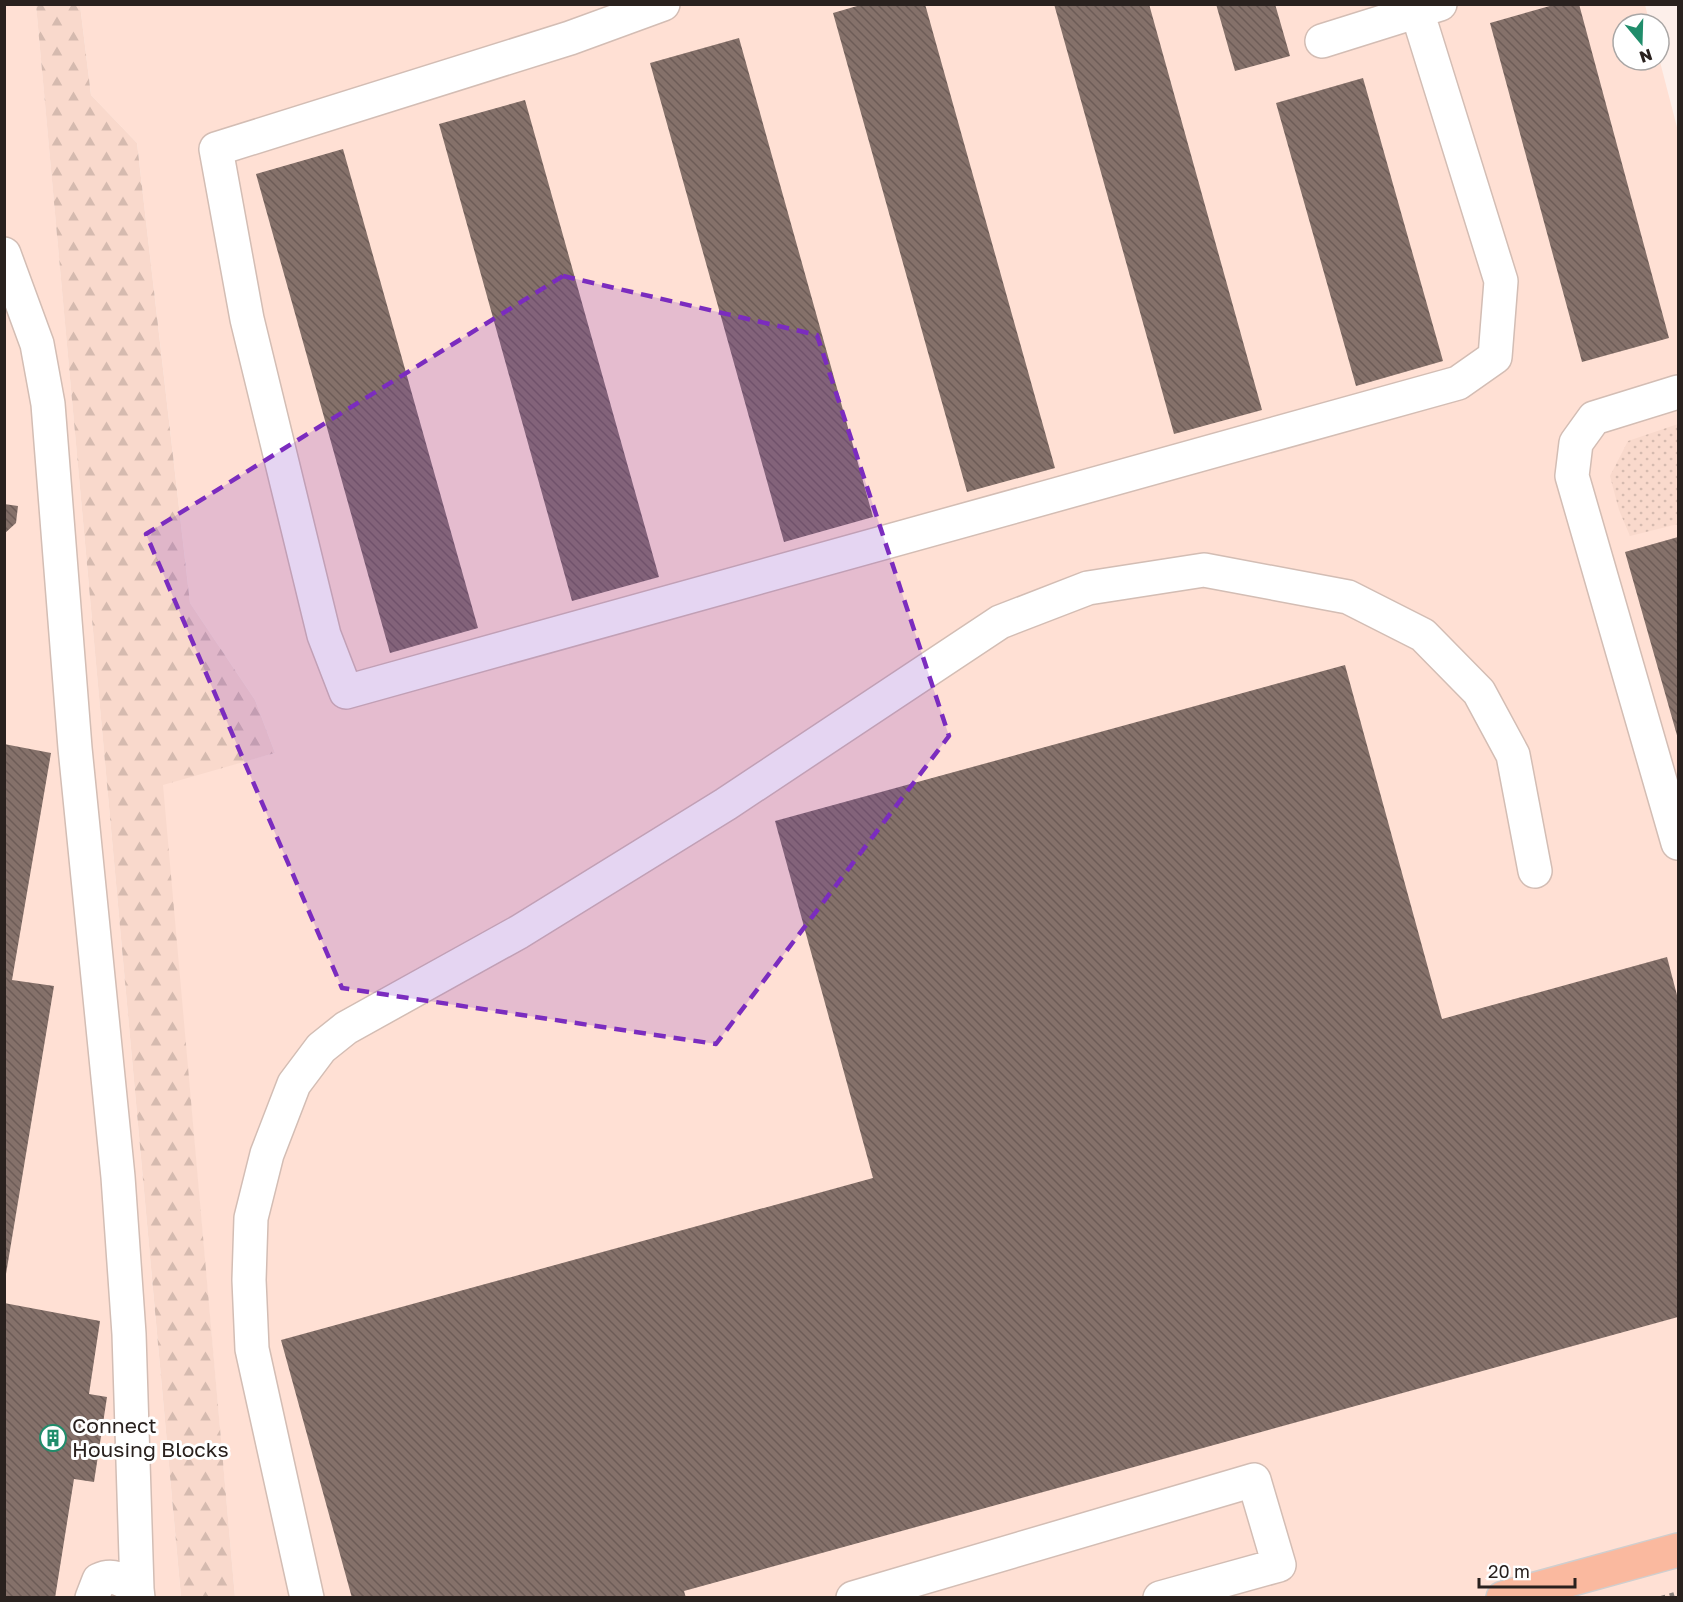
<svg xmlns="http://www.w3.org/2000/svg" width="1683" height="1602" font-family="'Golos Text',sans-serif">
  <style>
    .built { fill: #ffe0d4 }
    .grass { fill: url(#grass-dots) }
    .forest { fill: url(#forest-firs) }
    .building { fill: url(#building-back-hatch) }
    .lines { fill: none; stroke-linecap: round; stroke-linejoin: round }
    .minor-casing { stroke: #d3bdb4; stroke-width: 36 }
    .major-casing { stroke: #d0cece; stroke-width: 36 }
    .path { stroke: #8a807c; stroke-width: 4; stroke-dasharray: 4.5 4.5; stroke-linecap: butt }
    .minor { stroke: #fff; stroke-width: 33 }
    .major { stroke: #fab99f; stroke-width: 33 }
    .marked { fill: #7b2cbf; fill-opacity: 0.2; stroke: #7b2cbf; stroke-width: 4.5; stroke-dasharray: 12 8; stroke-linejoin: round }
    .labels { text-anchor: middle; stroke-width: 6; stroke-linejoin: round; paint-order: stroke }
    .poi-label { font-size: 21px; fill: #29211e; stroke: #fff; text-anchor: start }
  </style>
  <defs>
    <pattern id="grass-dots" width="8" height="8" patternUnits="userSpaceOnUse" patternTransform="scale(1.5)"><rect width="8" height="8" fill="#f9d9cc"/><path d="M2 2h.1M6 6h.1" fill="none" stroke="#d5baaf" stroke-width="1.8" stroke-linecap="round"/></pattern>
    <pattern id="forest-firs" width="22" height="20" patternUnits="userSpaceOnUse" patternTransform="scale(1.5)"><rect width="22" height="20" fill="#f9d9cc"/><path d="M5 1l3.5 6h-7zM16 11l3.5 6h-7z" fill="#d5baaf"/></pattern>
    <pattern id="building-back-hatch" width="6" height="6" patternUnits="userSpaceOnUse" patternTransform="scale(1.5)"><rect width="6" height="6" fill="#85716a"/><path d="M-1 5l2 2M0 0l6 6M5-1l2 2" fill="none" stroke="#6d5c57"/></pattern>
  </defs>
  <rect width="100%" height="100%" fill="#fdefea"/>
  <path class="built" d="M36,4L181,1597L5,1598L4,5Z
    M80,5H1645L1650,24H1623V60H1659V58L1678,131V1597H235L162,784L275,753L255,700L190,603L137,143L91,95Z"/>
  <path class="grass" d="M1678,424V524L1630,536L1619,510L1610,476L1628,441Z"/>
  <path class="forest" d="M36,5H80L91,95L137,143L190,603L255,700L275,753L163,785L235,1597H181Z"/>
  <path class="building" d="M864,4H925L1055,468L967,492L833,13Z
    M1054,4H1149L1262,410L1174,434Z
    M1216,4H1275L1290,56L1235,71Z
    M1557,4H1579L1669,338L1582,362L1490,23Z
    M739,38L873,517L784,542L650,63Z
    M1363,78L1443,361L1356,386L1276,103Z
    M525,100L659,577L572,601L439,124Z
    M343,149L478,628L390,653L256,174Z
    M4,504L18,506L16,523L4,534Z
    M1678,537V739L1625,552Z
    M1345,665L1442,1019L1667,957L1678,999V1317L684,1591L686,1598H352L281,1340L873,1178L775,821Z
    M4,744L51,753L12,980L54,986L6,1274Z
    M4,1303L100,1321L89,1394L107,1397L94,1482L74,1479L55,1598H4Z"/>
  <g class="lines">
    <defs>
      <path id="minor" d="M663,4L570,38L216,149L247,319L324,635L346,692L1458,383L1495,357L1501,281L1417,11
        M1322,41L1440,4
        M4,254L37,344L48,404L75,748L118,1177L129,1334L137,1589
        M1678,392L1594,418L1576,443L1572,476L1678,843
        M92,1598L99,1580C114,1573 124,1581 137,1589L138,1598
        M307,1598L252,1349L249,1280L251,1218L267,1154L294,1084L321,1048L346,1028L519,932L726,804L1000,622L1088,588L1204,570L1348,597L1423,635L1479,692L1513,755L1535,871
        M853,1598L1254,1480L1279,1565L1160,1598"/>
      <path id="major" d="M1503,1598L1678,1550"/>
    </defs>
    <use href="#minor" class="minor-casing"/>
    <use href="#major" class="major-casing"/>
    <path class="path" d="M1661,1598L1678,1593"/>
    <use href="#minor" class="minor"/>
    <use href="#major" class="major"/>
  </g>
  <path class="marked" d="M563,276L817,335L949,736L716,1044L342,988L146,534Z"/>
  <defs>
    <symbol id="building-ring" viewBox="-11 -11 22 22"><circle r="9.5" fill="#fff" stroke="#208d6b" stroke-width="1.5"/><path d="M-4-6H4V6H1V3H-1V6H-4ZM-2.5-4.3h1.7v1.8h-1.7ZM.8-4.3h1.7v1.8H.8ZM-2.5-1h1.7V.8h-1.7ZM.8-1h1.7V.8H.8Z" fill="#208d6b"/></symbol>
  </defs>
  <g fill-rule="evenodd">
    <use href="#building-ring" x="38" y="1423" width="30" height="30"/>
  </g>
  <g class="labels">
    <g class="poi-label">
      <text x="72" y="1433">Connect<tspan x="72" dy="24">Housing Blocks</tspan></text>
    </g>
  </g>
  <rect width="1683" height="1602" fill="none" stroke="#29211e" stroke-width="12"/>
  <g transform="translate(1641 42) rotate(161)"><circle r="28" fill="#ffffff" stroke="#a9a6a5" stroke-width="1.5"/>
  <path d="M0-4.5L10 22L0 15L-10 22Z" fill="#208d6b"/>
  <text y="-9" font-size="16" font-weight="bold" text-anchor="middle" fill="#29211e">N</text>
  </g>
  <path d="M1479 1578v9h96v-9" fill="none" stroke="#29211e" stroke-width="3"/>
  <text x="1488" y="1578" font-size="18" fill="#29211e" stroke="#ffffff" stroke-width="4.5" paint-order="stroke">20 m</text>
</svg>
